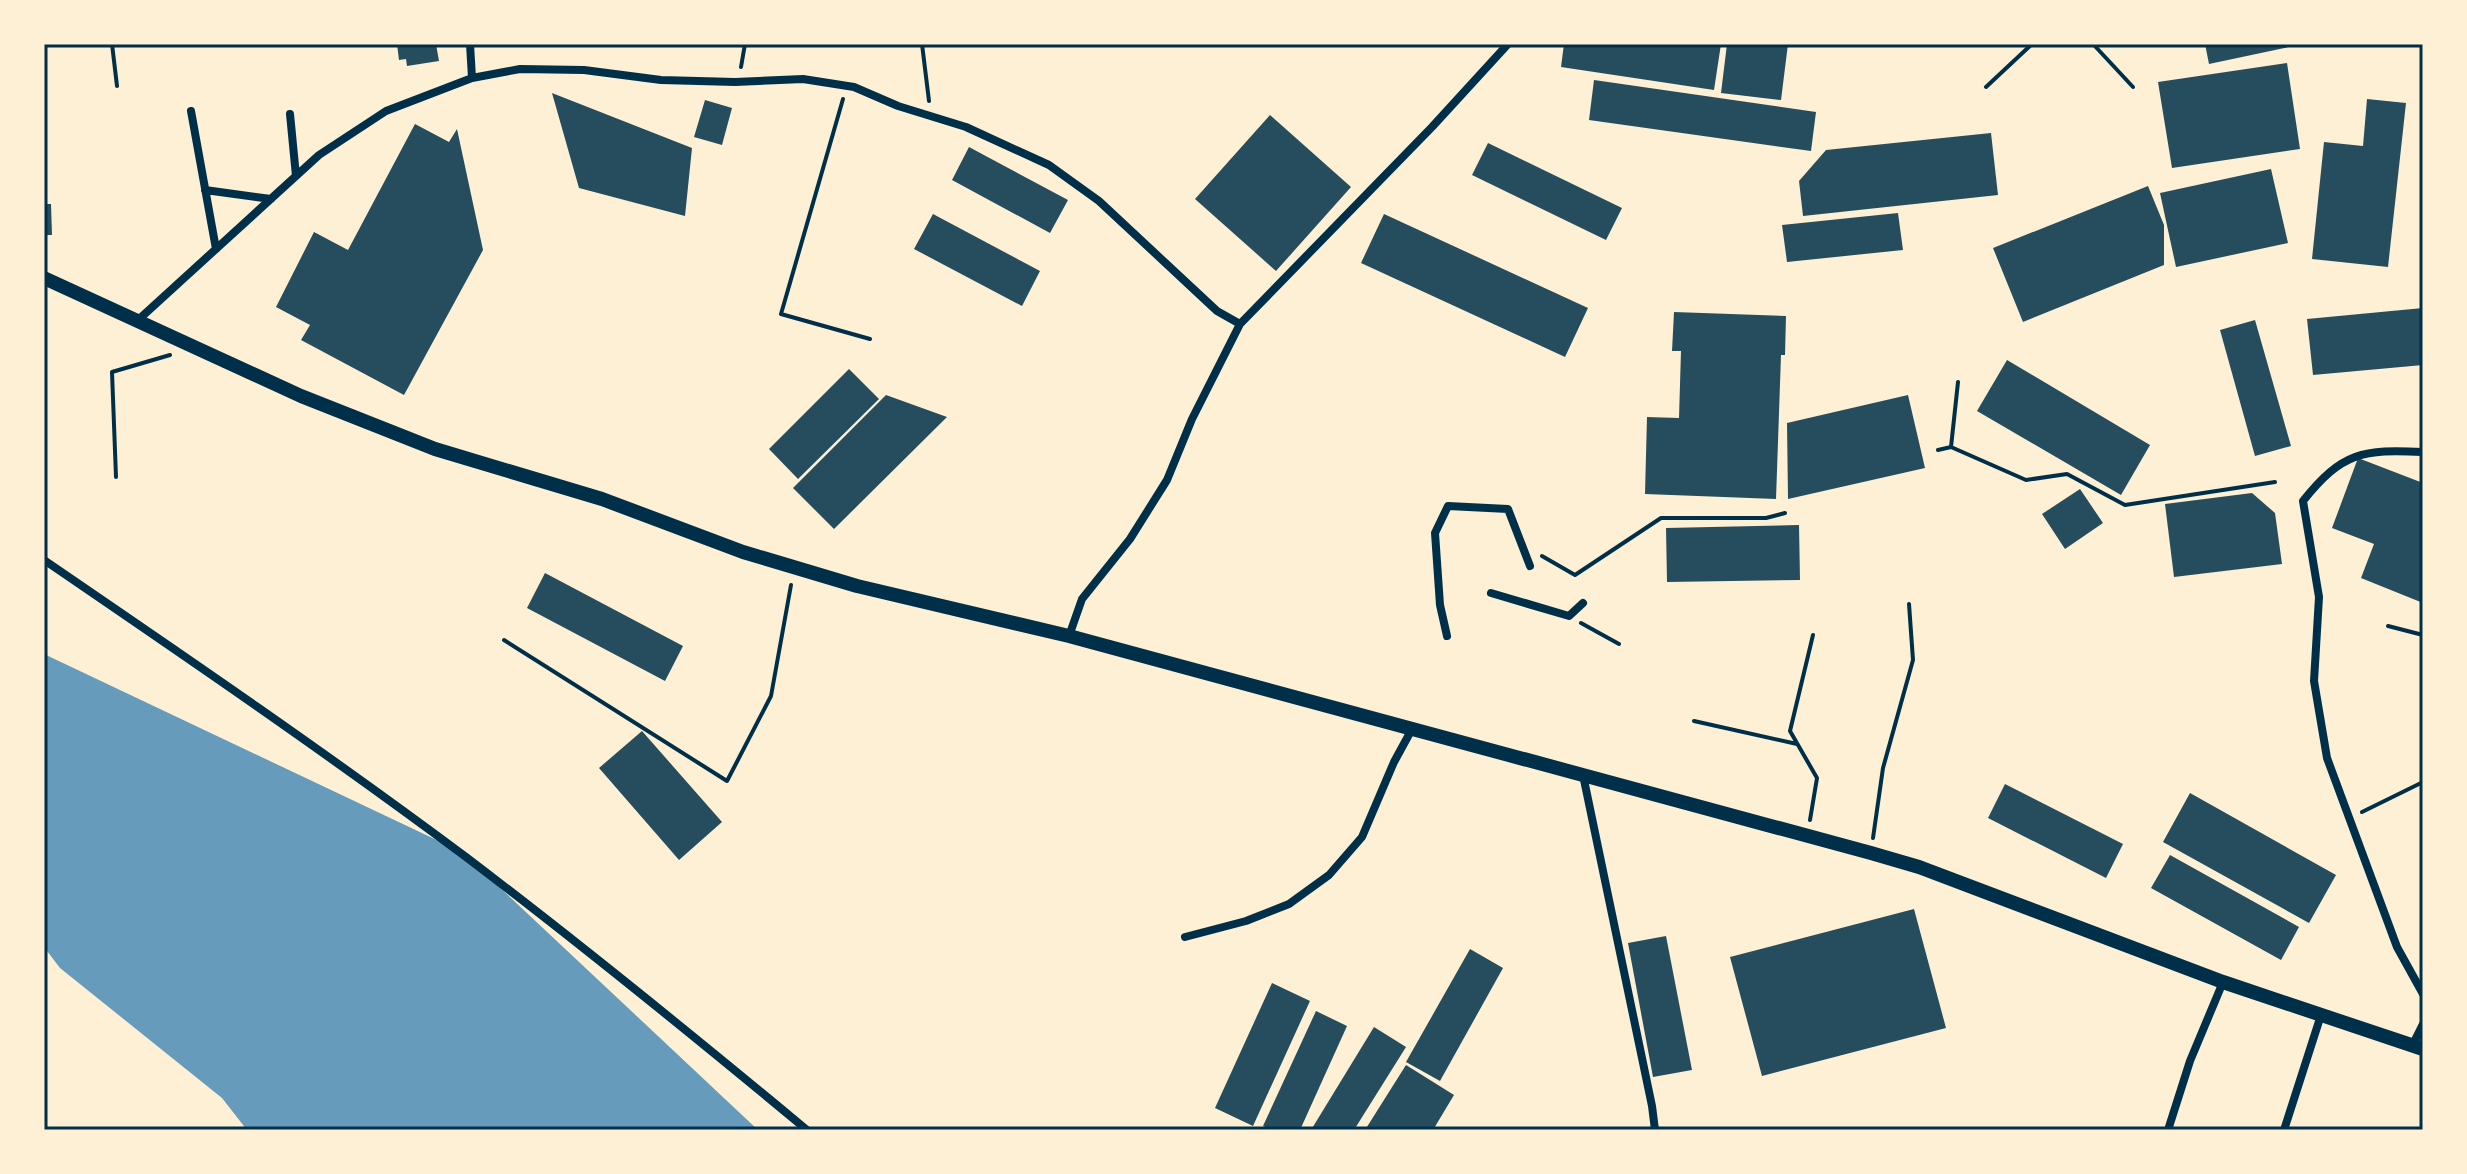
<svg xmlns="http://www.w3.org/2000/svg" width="2467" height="1174" font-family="Manrope,sans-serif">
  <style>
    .water { fill: #669bbc }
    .building { fill: #264d5e }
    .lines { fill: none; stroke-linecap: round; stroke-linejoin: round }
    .path { stroke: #003049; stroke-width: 4 }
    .minor { stroke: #003049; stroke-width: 8 }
    .tertiary { stroke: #003049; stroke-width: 14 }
    .neatline { fill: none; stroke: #003049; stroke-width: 3 }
  </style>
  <rect width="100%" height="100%" fill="#fdf0d5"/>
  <path class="water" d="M44,654L462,852L758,1130H247L222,1098L60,968L44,947Z"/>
  <path class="building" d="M397,44H436L439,61L407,66L406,59L399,60Z
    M1564,44H1721L1714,90L1561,67Z
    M1727,44H1788L1781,100L1721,93Z
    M2205,44H2298V45L2209,64Z
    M2287,63L2300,149L2172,168L2158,82Z
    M1594,80L1816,112L1811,151L1589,120Z
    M552,93L692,148L685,216L579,188Z
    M2367,99L2406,103L2388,267L2312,259L2324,142L2363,146Z
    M705,100L732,108L722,145L694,137Z
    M1270,115L1351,187L1276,271L1195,199Z
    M415,124L449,142L457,129L483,250L404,395L301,340L310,325L276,307L314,232L348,250Z
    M1991,133L1998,195L1803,216L1799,181L1826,150Z
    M1488,143L1622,208L1606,240L1472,175Z
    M969,147L1068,200L1050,233L952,180Z
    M2271,169L2288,243L2176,267L2160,193Z
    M2148,186L2164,225V265L2023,322L1993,248Z
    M44,204H51L52,235H44Z
    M1898,213L1903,250L1787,262L1782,225Z
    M933,214L1040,271L1022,306L914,249Z
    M1384,214L1588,308L1565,357L1361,263Z
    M2423,308V365L2313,375L2307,319Z
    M1674,312L1786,316L1785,355H1781L1776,499L1645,494L1647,417L1679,418L1681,351H1672Z
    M2255,320L2291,446L2255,456L2220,330Z
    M2007,360L2150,445L2121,495L1977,411Z
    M849,369L879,399L798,479L769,449Z
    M886,395L947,417L834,529L793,488Z
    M1908,395L1925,468L1788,499L1787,423Z
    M2358,458L2423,483V603L2361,578L2374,544L2332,528Z
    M2080,489L2103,523L2065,549L2042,514Z
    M2252,493L2275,513L2282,564L2174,577L2165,504Z
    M1799,525L1800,580L1667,582L1666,528Z
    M545,573L683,646L665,681L527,608Z
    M642,731L722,822L679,860L599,768Z
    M2005,784L2123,844L2106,878L1988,818Z
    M2190,793L2336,875L2309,923L2163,842Z
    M2170,855L2299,927L2281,960L2151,888Z
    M1914,909L1946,1028L1762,1076L1730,957Z
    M1666,936L1692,1070L1653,1077L1628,943Z
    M1470,949L1503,968L1440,1081L1406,1062Z
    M1272,983L1310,1001L1253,1126L1215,1108Z
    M1316,1011L1347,1026L1300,1130H1271L1263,1126Z
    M1374,1027L1406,1047L1354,1130H1311Z
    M1406,1065L1454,1095L1433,1130H1365Z"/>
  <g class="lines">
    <path class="path" d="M112,44L117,86
      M922,44L929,101
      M2093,44L2133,87
      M741,67L745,44
      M1986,87L2032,44
      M843,99L781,314L870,339
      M1951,447L1958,382
      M1938,450L1951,447L2026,480L2067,474L2125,505L2275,482
      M116,477L112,372L170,355
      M1542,556L1575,575L1661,518H1766L1785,513
      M1581,623L1619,644
      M2388,626L2423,635
      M504,640L727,781L771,696L791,585
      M1694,721L1797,744
      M2362,812L2423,782
      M1810,820L1817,778L1790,731L1813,635
      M1873,838L1883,768L1913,660L1909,604"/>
    <path class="minor" d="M470,44L472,78
      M191,111L216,249
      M290,114L296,176
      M205,190L271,199
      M137,321L319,155L386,111L472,78L520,69L584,70L661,80L735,82L803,79L854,87L898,106L966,127L1049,165L1099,201L1217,311L1240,324
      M2423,452C2363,449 2342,452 2303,501L2319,597L2314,681L2327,758L2397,947L2423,994
      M44,560C186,657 328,754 466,857C582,945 695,1037 807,1130
      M1491,593L1569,616L1583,603
      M1069,636L1082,599L1130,539L1167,480L1192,419L1240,324L1432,127L1508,44
      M1447,636L1440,605L1435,533L1448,506L1508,509L1530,566
      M1583,775L1652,1106L1655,1130
      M1185,937L1246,921L1289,904L1329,875L1362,837L1394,762L1412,729
      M2412,1046L2423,1024
      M2168,1130L2190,1061L2223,982
      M2284,1130L2321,1015"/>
    <path class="tertiary" d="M44,278L301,396L435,449L602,499L743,552L857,586L1069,636L1871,853L1919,867L2223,982L2423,1049"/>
  </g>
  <rect width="2467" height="1174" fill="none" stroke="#fdf0d5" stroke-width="92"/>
  <rect x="46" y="46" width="2375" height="1082" class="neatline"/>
</svg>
